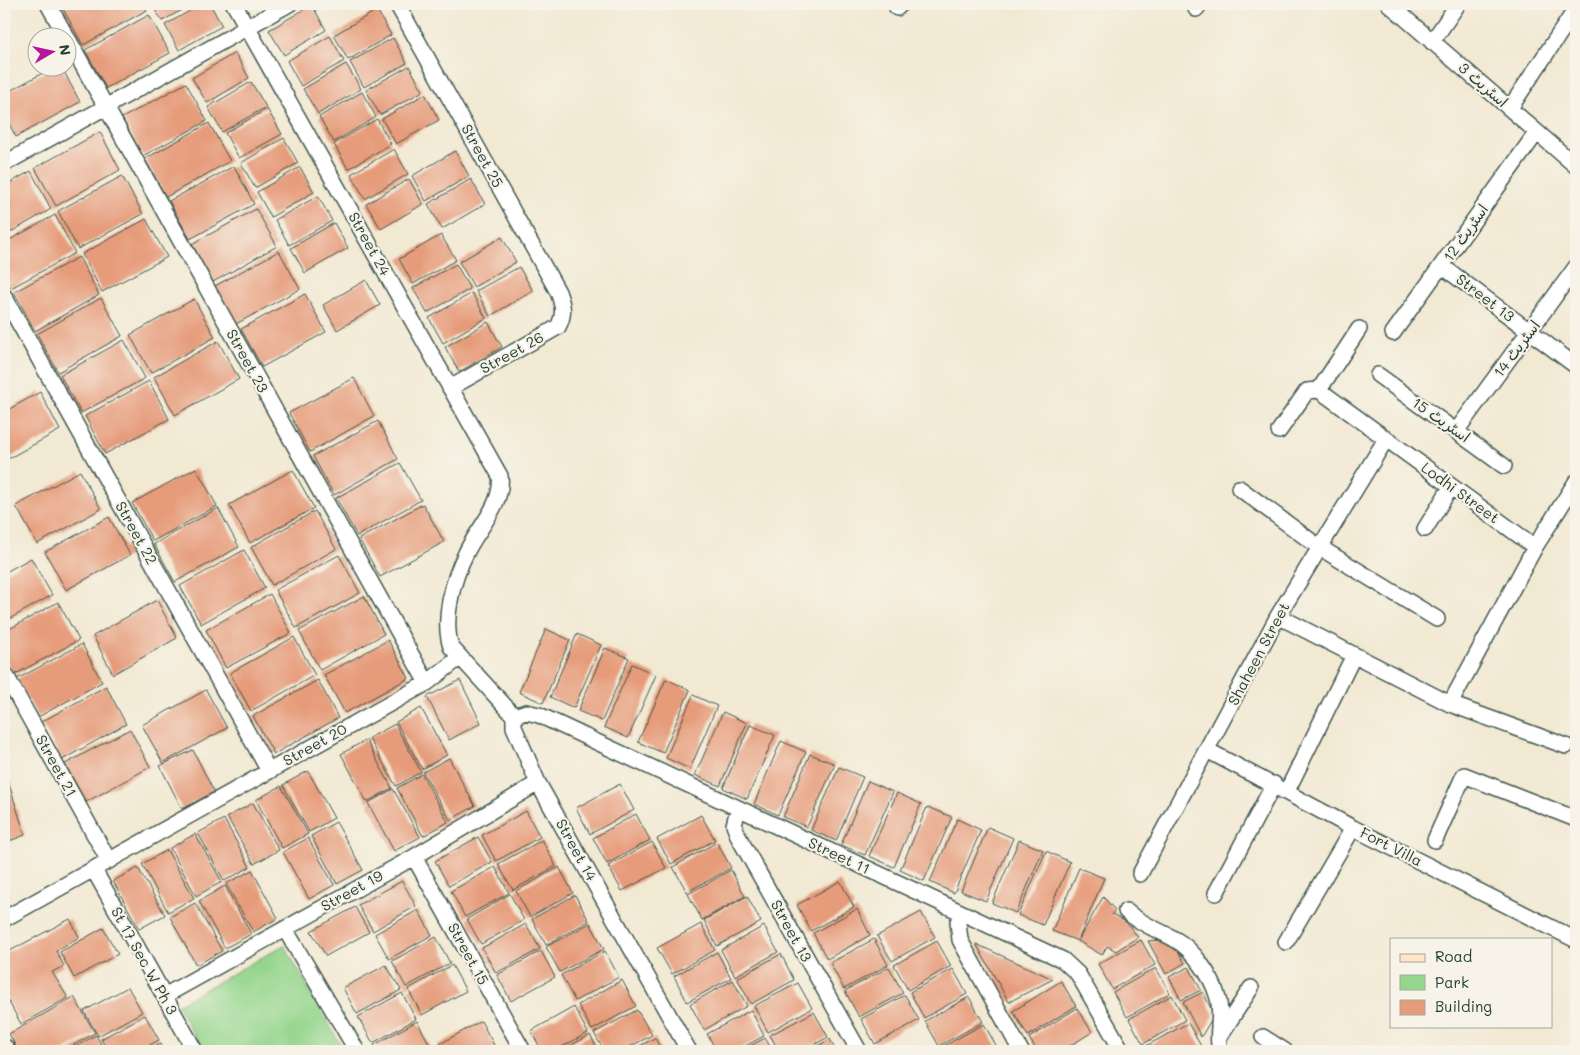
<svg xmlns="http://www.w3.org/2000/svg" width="1580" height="1055" font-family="Mali,'Playpen Sans Arabic',sans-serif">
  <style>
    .green { fill: #94d68d; stroke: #5a8a60 }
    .building { fill: #e69b7a }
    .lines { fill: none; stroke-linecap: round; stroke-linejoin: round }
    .street-casing { stroke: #3f574c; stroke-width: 18 }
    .secondary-casing { stroke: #3f574c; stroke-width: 24 }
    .street { stroke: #fff; stroke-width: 15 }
    .secondary { stroke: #ffe4c6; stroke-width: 21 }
    .labels { text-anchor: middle; stroke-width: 4.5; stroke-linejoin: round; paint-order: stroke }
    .street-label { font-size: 15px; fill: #1f3d34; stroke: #f7f3e8 }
  </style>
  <rect width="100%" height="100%" fill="#f7f3e8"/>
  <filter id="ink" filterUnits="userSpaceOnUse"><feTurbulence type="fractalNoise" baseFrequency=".02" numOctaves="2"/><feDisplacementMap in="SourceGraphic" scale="10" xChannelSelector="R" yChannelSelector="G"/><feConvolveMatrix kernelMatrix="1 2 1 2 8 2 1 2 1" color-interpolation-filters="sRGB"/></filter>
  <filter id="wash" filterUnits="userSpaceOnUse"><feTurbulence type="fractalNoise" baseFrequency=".0096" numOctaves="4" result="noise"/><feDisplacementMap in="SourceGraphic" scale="20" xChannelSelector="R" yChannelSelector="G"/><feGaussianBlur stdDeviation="1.12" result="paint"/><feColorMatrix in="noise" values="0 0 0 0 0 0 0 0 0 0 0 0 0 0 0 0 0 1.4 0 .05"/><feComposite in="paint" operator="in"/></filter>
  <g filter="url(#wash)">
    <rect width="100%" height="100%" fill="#f2e9d3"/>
    <path class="green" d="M284,945L344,1051H203L177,1005Z"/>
    <g id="blocks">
      <path class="building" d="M69,4H144L147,10L83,45L62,7Z
        M152,4H193L162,21Z
        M202,4H210L222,26L179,50L165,25Z
        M312,5L326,30L284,55L269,30Z
        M377,10L391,35L348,60L334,35Z
        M149,15L170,53L106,88L85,50Z
        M330,36L344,61L301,86L287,61Z
        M393,38L407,63L364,87L350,62Z
        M235,53L249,78L207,103L192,78Z
        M346,64L361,89L318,114L303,89Z
        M409,66L423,91L380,115L366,90Z
        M52,68H62L80,102L16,137L4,114V94Z
        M251,82L266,107L222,132L208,107Z
        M186,83L207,121L143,156L122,118Z
        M362,92L376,117L334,142L319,117Z
        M425,94L439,120L396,144L382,119Z
        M267,109L282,134L239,158L225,133Z
        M377,119L391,144L348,169L334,144Z
        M209,123L230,161L166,197L145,159Z
        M100,132L120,170L56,206L35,168Z
        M284,138L298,163L255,188L241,163Z
        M394,149L408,174L365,199L351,174Z
        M455,151L469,176L426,201L412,176Z
        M234,166L254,204L190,239L169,201Z
        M300,167L314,192L271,217L257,192Z
        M31,171L51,209L4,236V186Z
        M122,176L143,214L78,249L58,211Z
        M409,179L423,204L381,229L366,204Z
        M471,179L485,204L442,229L428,204Z
        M318,196L332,221L289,245L275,220Z
        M256,209L277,246L213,282L192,244Z
        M55,215L75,253L11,288L4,274V243Z
        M146,219L167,257L102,292L82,254Z
        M334,223L348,248L305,273L291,248Z
        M441,235L456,260L413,284L399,259Z
        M502,237L516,262L474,287L459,262Z
        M279,251L300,289L236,324L215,286Z
        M79,257L99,295L35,331L14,292Z
        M456,264L470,289L427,313L413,288Z
        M519,267L533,291L490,316L476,291Z
        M366,280L380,305L337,330L323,305Z
        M472,293L486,318L443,343L429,318Z
        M305,294L326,332L262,367L241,329Z
        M101,298L122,336L58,372L37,334Z
        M194,299L215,337L151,373L130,335Z
        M488,322L502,347L459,372L445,347Z
        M124,340L145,378L81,413L60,375Z
        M218,341L239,379L175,415L154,377Z
        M354,378L374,416L310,452L289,413Z
        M149,381L169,419L105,454L85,416Z
        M40,392L60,430L4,461V412Z
        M378,421L398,459L334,495L313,456Z
        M400,463L421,500L357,536L336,498Z
        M196,468L217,506L153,541L132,503Z
        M293,470L314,508L250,543L229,505Z
        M80,471L101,509L37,544L16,506Z
        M423,504L444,542L380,577L359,539Z
        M218,508L239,547L175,582L154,544Z
        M315,511L336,549L272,585L251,547Z
        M109,517L130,555L66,590L45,552Z
        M244,550L265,588L201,624L180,586Z
        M339,555L360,593L296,628L275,590Z
        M31,558L52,595L4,622V573Z
        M270,594L291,633L226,668L206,630Z
        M364,596L384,634L320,670L299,631Z
        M157,600L177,638L113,674L93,636Z
        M58,602L79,640L14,675L4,656V632Z
        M546,629L570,640L543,703L519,692Z
        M577,634L601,645L574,708L550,697Z
        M294,637L315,675L251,711L230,673Z
        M388,640L409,678L345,713L324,675Z
        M82,644L102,682L38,717L17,679Z
        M605,648L629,658L602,721L578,711Z
        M632,664L656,675L628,738L604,727Z
        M666,679L690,690L663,753L638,742Z
        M318,680L338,718L274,754L253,716Z
        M460,680L481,723L449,740L427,697Z
        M106,686L126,724L62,760L41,722Z
        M206,690L227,728L163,763L142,725Z
        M693,695L717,706L690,769L666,758Z
        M421,708L447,755L422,769L396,722Z
        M723,712L747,723L720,786L695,775Z
        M395,724L421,772L396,786L369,738Z
        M750,725L775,735L747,799L723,788Z
        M130,729L150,767L86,802L65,764Z
        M366,740L392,788L367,802L341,754Z
        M781,741L806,752L778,815L754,804Z
        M193,750L214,792L182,809L160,766Z
        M810,754L835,764L807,827L783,817Z
        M449,758L475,806L450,820L423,772Z
        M839,767L863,777L836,841L811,830Z
        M4,768L25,835L4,843Z
        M308,771L334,818L309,832L283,785Z
        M422,774L448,822L423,836L397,788Z
        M868,781L893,792L865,855L841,845Z
        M620,784L634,810L590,834L576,808Z
        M281,786L308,834L282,848L256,800Z
        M393,789L420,837L394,851L368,803Z
        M897,793L921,804L894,867L869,856Z
        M253,803L279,850L254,864L227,817Z
        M927,807L952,817L924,881L900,870Z
        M526,811L540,837L496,861L482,835Z
        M636,814L650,840L607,864L593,838Z
        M701,815L715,840L671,864L657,839Z
        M224,819L250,867L224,881L198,833Z
        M957,819L981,830L954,893L930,882Z
        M336,822L363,870L337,884L311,836Z
        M988,827L1013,838L986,901L961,891Z
        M195,834L222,882L196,896L170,848Z
        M478,837L492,862L449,886L435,861Z
        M308,838L334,885L309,899L283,852Z
        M542,840L556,866L513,890L498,864Z
        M1019,840L1043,850L1016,913L992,903Z
        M652,842L666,868L622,891L608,866Z
        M717,842L731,868L687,892L673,867Z
        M167,850L194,898L168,912L142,864Z
        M1046,851L1070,862L1043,925L1018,915Z
        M495,867L509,893L465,917L451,891Z
        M559,867L573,893L530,917L516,891Z
        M138,868L165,915L139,929L113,881Z
        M1079,868L1104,878L1078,941L1052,931Z
        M252,870L278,918L253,932L226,884Z
        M731,870L745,896L702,920L688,894Z
        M402,881L416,906L373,931L358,905Z
        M840,881L854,907L811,931L797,905Z
        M225,886L251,934L225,948L199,901Z
        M510,894L524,920L481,944L467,919Z
        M575,895L589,921L546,945L532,919Z
        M747,896L761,922L717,946L704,920Z
        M1103,897L1115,910L1112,914L1126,922L1138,937L1116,951L1107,946L1102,955L1078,941Z
        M195,903L222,951L196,965L170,917Z
        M355,907L369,932L326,956L311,931Z
        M857,909L870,935L827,959L813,933Z
        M418,910L432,935L389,959L375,934Z
        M921,912L935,937L892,961L877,936Z
        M70,919L79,937L56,951L64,966L52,972L68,998L21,1024L4,993V954Z
        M590,923L604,949L560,972L546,947Z
        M526,924L540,949L496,973L482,948Z
        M701,924L715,950L672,974L657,948Z
        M764,926L778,952L735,976L721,950Z
        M103,928L118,954L74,978L60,952Z
        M436,937L450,963L406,987L392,961Z
        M874,939L888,965L844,989L830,963Z
        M1141,940L1155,965L1112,989L1098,964Z
        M1161,940L1176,948L1185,963L1166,974L1148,941Z
        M937,941L951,966L908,990L894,965Z
        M976,944L1053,979L1009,1002Z
        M541,951L555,977L511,1001L497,975Z
        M605,951L619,977L575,1001L561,975Z
        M717,952L731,978L687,1002L674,976Z
        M781,954L794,980L751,1004L737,978Z
        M386,965L401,990L357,1014L343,988Z
        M452,965L466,991L422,1015L408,989Z
        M889,967L903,993L859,1017L845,991Z
        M1189,967L1201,990L1181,1000L1169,977Z
        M1156,968L1170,993L1127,1017L1113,992Z
        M953,969L967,994L924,1018L910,992Z
        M622,980L636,1006L592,1030L578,1005Z
        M733,980L747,1006L704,1030L690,1004Z
        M1061,981L1076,1006L1028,1036L1013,1011Z
        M798,983L812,1008L768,1032L754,1006Z
        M128,987L142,1012L98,1036L84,1011Z
        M1203,992L1214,1015L1201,1037L1183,1002Z
        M402,993L416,1019L373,1043L358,1017Z
        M905,995L919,1020L875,1044L861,1019Z
        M1172,995L1185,1020L1143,1044L1129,1019Z
        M74,997L95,1033L63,1051H19L9,1034Z
        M969,997L983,1022L939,1046L925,1021Z
        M574,1007L588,1033L554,1051H542L531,1031Z
        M1077,1008L1092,1032L1062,1051H1037L1029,1038Z
        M637,1010L652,1035L622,1051H604L594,1033Z
        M751,1010L764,1036L736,1051H717L707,1034Z
        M814,1012L828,1037L803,1051H779L770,1035Z
        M145,1015L159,1040L139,1051H108L101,1039Z
        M417,1021L431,1047L423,1051H377L374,1045Z
        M481,1021L495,1047L488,1051H441L438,1045Z
        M1188,1023L1202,1048L1196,1051H1148L1146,1046Z
        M984,1024L998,1049L994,1051H942L940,1048Z
        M96,1035L105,1051H68Z
        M590,1035L599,1051H561Z
        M655,1038L662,1051H630Z
        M765,1038L773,1051H741Z
        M830,1039L836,1051H809Z
        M161,1044L165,1051H147Z"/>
    </g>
  </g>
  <g filter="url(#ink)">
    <use href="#blocks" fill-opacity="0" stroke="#3f574c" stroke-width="1"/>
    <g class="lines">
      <defs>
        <path id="street" d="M48,4L67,38
          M234,4L500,476C504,504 477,529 466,553C453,579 442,619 451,647L514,716V727L538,783L689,1051
          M397,4L558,292C563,305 565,314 558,327L450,388
          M1389,4L1576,166
          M897,8L901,4
          M1196,9L1200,4
          M68,39L427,683
          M1432,42L1458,4
          M1510,108L1576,9
          M4,164L289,4
          M1442,266L1576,366
          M4,296L269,771
          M1359,329L1319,390L1535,547
          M1393,333L1537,132
          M1378,375L1504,466
          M1457,430L1576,267
          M1279,431L1307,391L1319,390
          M1239,488L1319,547L1437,619
          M1425,529L1451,487
          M1278,616L1450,704L1566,746
          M4,672L109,861
          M1450,704L1535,547L1576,482
          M514,716L526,712L539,715L1063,960L1078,974L1122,1051
          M1207,750L1353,828L1576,940
          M1287,791L1354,655
          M738,809L734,825L739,838L859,1051
          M1435,840L1464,775L1576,819
          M414,857L523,1051
          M94,870L195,1051
          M1140,874L1278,616L1386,439
          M1216,893L1274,784
          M1126,911C1142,925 1159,930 1176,940C1193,949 1212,977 1217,995C1224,1014 1215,1032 1220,1051
          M962,913L958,922L960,940L1021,1051
          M4,919L427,683L459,658
          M285,929L357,1051
          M1286,942L1353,828
          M164,996L414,857L538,783
          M1221,1034L1251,988
          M1263,1037L1285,1051"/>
        <path id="secondary" d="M4,1050V1051"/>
      </defs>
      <use href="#street" class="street-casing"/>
      <use href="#secondary" class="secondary-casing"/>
      <use href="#street" class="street"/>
      <use href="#secondary" class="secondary"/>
    </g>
  </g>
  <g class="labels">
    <g class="street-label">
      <text transform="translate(1483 85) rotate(41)" y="5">اسٹریٹ 3</text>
      <text transform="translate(482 156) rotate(61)" y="5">Street 25</text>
      <text transform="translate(1466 233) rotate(-55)" y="5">اسٹریٹ 12</text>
      <text transform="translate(369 244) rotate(61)" y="5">Street 24</text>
      <text transform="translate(1485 298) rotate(37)" y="5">Street 13</text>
      <text transform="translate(1517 349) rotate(-53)" y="5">اسٹریٹ 14</text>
      <text transform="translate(512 353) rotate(-29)" y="5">Street 26</text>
      <text transform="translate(247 361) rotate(61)" y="5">Street 23</text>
      <text transform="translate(1441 420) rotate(35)" y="5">اسٹریٹ 15</text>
      <text transform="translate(1460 493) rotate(36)" y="5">Lodhi Street</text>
      <text transform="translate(136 533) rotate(61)" y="5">Street 22</text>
      <text transform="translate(1259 654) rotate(-62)" y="5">Shaheen Street</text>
      <text transform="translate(315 745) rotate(-29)" y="5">Street 20</text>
      <text transform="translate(56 766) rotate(61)" y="5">Street 21</text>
      <text transform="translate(1391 847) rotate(27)" y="5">Fort Villa</text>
      <text transform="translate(576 850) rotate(61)" y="5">Street 14</text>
      <text transform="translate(839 856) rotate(25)" y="5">Street 11</text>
      <text transform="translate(352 891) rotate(-29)" y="5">Street 19</text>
      <text transform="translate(791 931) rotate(61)" y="5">Street 13</text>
      <text transform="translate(468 954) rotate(61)" y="5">Street 15</text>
      <text transform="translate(144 961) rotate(61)" y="5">St 17 Sec W Ph 3</text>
    </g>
  </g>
  <rect width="1580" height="1055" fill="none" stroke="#f7f3e8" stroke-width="20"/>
  <rect x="1390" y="938" width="162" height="90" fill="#f7f3e8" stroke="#a1aaa0"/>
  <rect x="1400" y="954" width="25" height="8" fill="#ffe4c6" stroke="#a1aaa0"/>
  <text x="1435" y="962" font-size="15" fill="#1f3d34">Road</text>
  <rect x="1400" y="975" width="25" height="15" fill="#94d68d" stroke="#a1aaa0"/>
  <text x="1435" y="988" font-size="15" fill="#1f3d34">Park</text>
  <rect x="1400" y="1000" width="25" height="15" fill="#e69b7a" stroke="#a1aaa0"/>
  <text x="1435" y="1012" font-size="15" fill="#1f3d34">Building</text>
  <g transform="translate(52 52) rotate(81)"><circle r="24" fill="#f7f3e8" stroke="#a1aaa0"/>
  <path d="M0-4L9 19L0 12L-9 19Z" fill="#b5179e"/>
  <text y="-8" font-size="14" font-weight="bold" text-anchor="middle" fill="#1f3d34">N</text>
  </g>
</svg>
